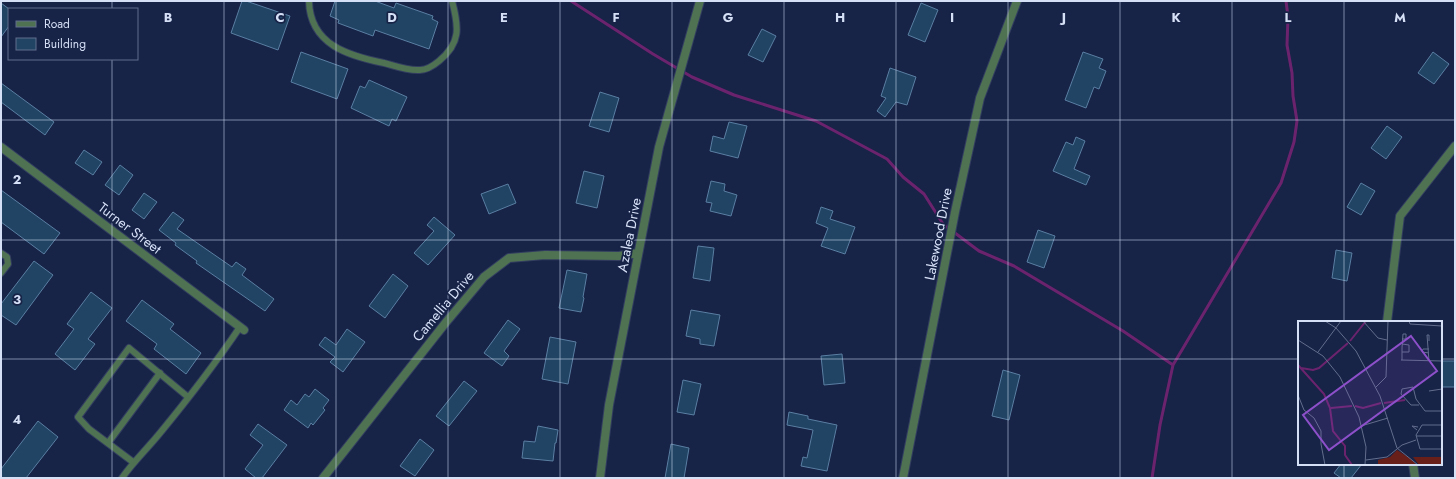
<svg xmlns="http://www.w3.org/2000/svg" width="1456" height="479" font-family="Jost,sans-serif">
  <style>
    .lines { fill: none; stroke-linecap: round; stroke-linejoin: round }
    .stream { stroke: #6c236e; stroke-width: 3 }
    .building { fill: #214464; stroke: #5a7fa2 }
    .service-casing { stroke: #323d60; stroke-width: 8 }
    .minor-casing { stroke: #323d60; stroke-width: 10 }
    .service { stroke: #4f7252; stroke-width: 6 }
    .minor { stroke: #4f7252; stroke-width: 8 }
    .grid { fill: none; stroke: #d5dff6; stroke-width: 1; stroke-opacity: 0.55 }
    .labels { text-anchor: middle; stroke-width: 3.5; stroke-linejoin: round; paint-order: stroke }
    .street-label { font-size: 14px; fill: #d5dff6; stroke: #172347 }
    .inset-river { fill: none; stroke: #6c236e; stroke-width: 2 }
    .inset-road { fill: none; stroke: #636e8d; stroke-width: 1 }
    .view { fill: #8d50ca; fill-opacity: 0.15; stroke: #8d50ca; stroke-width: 2 }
    .inset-edge { fill: none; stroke: #d5dff6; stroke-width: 2 }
    .grid-label { font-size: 13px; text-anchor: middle; font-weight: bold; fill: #d5dff6; stroke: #172347; stroke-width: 3.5; stroke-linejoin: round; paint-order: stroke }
  </style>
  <rect width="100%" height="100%" fill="#172347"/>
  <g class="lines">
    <path class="stream" d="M571,1L653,54L692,77L734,95L816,121L887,159L903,177L924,194L943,224L979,251L1014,266L1123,331L1173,365
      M1152,478L1160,425L1173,365L1281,183L1294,142L1297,121L1293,96L1292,73L1287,45L1288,17L1286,1"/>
  </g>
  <path class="building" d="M242,1H246L290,16L278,50L231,33Z
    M335,1H375L394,8L396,3L433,16L432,19L438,22L429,49L375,30L373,36L338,23L339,20L330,16Z
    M1,3L9,9V26L1,37Z
    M921,3L938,10L925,42L908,35Z
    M762,29L776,36L763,62L748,55Z
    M301,52L348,69L337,99L291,82Z
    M1083,52L1103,59L1099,68L1106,71L1099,89L1094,87L1086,108L1065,100Z
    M1433,52L1449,64L1434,84L1418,73Z
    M890,68L916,77L907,105L896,102L885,117L877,111L886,98L881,96Z
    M369,80L407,97L396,121L392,119L389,126L351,108L360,86L365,88Z
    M1,83L54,122L45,135L1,102Z
    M600,92L619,98L609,132L589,126Z
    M729,122L747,126L738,158L710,151L713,136L724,139Z
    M1387,126L1402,137L1386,159L1371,148Z
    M1076,137L1085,141L1074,169L1090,176L1086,185L1053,171L1066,142L1073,145Z
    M84,150L102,162L93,175L75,163Z
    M120,165L133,175L119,195L105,185Z
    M584,171L604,176L597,208L576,203Z
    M711,181L725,184L724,191L737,195L731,216L710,211L712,203L706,202Z
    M1361,183L1375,191L1361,215L1347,207Z
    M508,184L516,203L489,214L481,194Z
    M1,190L60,233L44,254L1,222Z
    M144,193L157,202L144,219L132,210Z
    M821,207L833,211L830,219L855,227L845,254L821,246L828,228L816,223Z
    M173,212L184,220L177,229L232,267L236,262L246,269L242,275L274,299L265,311L196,263L197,261L175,245L176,243L159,230Z
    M434,217L455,235L428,265L414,253L434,231L427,225Z
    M1038,230L1055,236L1044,268L1027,262Z
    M698,246L714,248L710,281L693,278Z
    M1336,250L1352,253L1347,281L1332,278Z
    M34,261L53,275L16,325L1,315V304Z
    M567,270L587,274L583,297L584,298L581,312L559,308Z
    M393,274L408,286L385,318L369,306Z
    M91,292L112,308L88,339L95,344L75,370L55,354L74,329L67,324Z
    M142,300L174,324L170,329L201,353L186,374L154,349L157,344L126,321Z
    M691,310L720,315L714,346L700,344V339L686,336Z
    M508,320L520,329L504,351L509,356L502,366L484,353Z
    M347,329L365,342L343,372L330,362L335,357L319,345L325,337L336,345Z
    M550,337L576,342L568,384L542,379Z
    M842,354L845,383L824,385L821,356Z
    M1441,361H1455V387H1441Z
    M1003,370L1020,375L1009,420L992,416Z
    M683,380L701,384L694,415L677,412Z
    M464,381L477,391L449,426L436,416Z
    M315,389L329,400L323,408L325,410L313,425L311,423L308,428L284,410L291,400L297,405L305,394L309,397Z
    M789,412L808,416V419L837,425L827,471L801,466L803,457L807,458L813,430L787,425Z
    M38,421L58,437L26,478H1V469Z
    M258,424L287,445L262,478H256L245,469L263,445L250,435Z
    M538,426L558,430L556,443H555L553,461L522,458L524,441L535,442Z
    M420,439L434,450L415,476L400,466Z
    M671,444L689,448L684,478H665Z
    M1341,464H1362L1351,478H1341L1334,473Z"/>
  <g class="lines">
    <defs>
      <path id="service" d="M309,1C310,45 349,56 384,63C395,66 408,71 420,70C427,70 433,66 439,61C461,43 459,27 452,1
        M1,253L7,257L8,264L1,273
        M108,443L160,373
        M133,462L89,429L78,417L129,348L188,397
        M122,478C133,462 147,449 160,433C188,399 215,364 240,327"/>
      <path id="minor" d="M1,147L244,330
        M1387,322L1400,216L1455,146
        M1413,464L1415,478
        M323,478L447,321L484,277L509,258L545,255L619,256L638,253
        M600,478L609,405L659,147L700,1
        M903,478L955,212L980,98L1017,1"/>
    </defs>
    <use href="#service" class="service-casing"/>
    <use href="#minor" class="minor-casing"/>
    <use href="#service" class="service"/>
    <use href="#minor" class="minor"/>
  </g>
  <path class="grid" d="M112,1V9M224,1V478M336,1V478M448,1V478M560,1V478M672,1V478M784,1V478M896,1V478M1008,1V478M1120,1V478M1232,1V478M1344,1V322M112,59V478M1,120H1455M1,240H1455M1,359H1299M1441,359H1455M1344,464V478"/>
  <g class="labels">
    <g class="street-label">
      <text transform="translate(130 228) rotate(37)" y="5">Turner Street</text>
      <text transform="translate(938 234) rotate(-79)" y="5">Lakewood Drive</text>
      <text transform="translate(629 235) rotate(-79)" y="5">Azalea Drive</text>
      <text transform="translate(443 306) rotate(-50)" y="5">Camellia Drive</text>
    </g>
  </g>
  <g transform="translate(1298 321)">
    <rect width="144" height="144" fill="#172347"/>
    <path d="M99,129L113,138L119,144H80V139L92,136ZM115,136H143V144H121Z" fill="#681e19"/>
    <path class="inset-river" d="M52,20L68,0M0,44L26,73L32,87L35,110L47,125V134L54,144M3,47L15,49L21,47L50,22M86,82L107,79M57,85L65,87L83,82M33,87L54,85"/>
    <path class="inset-road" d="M27,0L38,7L58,30L82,75L99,127L120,144M65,0L80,17L89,19M111,0L112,3L144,5M0,19L25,35L42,56L61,96L68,126L67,144M131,20V14H129L131,40M131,28H125L124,31L131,32M20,31L43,0M104,31H111V24L104,23M103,39L144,40M104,39V27L105,13H108V18H104M78,66L88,56L90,0M131,70L144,68M0,74L6,89L16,97L23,110V123L27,144M121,84H113L103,73L104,68L115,66L118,78L127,90H144M144,104H124L118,114L122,128H144M63,105L90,97M119,109L114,105L120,106M118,115H144M68,139L89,136L104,124L118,119"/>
    <path class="view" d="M113,15L139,50L31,129L5,94Z"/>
    <rect width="144" height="144" class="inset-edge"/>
  </g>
  <g class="grid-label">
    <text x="168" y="22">B</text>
    <text x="280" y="22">C</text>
    <text x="392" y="22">D</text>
    <text x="504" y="22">E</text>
    <text x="616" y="22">F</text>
    <text x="728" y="22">G</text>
    <text x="840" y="22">H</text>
    <text x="952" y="22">I</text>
    <text x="1064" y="22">J</text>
    <text x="1176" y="22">K</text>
    <text x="1288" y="22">L</text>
    <text x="1400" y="22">M</text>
    <text x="17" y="184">2</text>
    <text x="17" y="304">3</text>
    <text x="17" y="424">4</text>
  </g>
  <rect width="1456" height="479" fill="none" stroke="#d5dff6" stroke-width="4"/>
  <rect x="8" y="8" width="130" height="52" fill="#172347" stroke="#636e8d"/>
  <rect x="16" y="21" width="20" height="6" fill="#4f7252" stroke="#636e8d"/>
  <text x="44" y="28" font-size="12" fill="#d5dff6">Road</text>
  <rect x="16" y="38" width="20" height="12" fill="#214464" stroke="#636e8d"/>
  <text x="44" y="48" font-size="12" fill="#d5dff6">Building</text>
</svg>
